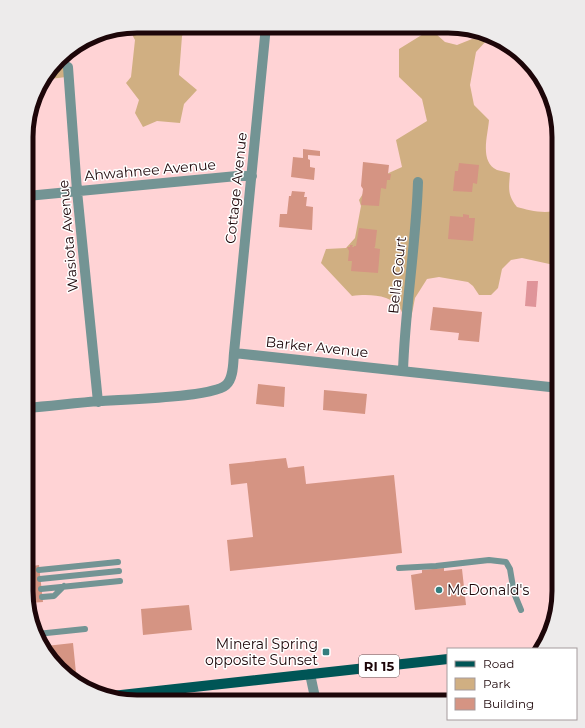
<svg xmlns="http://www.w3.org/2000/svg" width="585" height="728" font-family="Montserrat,sans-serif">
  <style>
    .green { fill: #d0af82 }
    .water { fill: #df9499 }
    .building { fill: #d59483 }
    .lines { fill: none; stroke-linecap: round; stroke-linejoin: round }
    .service { stroke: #739494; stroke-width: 6 }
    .minor { stroke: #739494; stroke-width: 10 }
    .primary { stroke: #005556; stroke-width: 10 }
    .poi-dot { fill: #357e7e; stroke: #fff; stroke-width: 1.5 }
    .labels { text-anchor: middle; stroke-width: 3; stroke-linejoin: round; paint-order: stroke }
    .shield { fill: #fff; stroke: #615153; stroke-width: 1 }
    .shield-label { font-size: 13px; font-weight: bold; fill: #1d0609 }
    .street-label { font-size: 14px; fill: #1d0609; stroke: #fff }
    .poi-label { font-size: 14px; fill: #1d0609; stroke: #fff; text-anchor: start }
    .rim { fill: none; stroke: #1d0609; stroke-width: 5 }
  </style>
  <rect width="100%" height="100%" fill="#ffd3d5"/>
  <path class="green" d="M137,26H189L182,36L179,75L197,90L184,104L180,123L157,121L143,127L135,113L139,100L126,83L131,77L135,40L128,27Z
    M433,28L435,33L445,42L457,45L472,39L487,40L476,52L470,85L474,105L489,120C488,135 479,162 497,170C501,171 506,172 510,173C509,188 507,195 517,207C528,210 550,216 559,208V271L554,265L522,258L511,260L502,269L498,288L491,295H479L473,286L468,282L439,277L427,279L415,298L410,324L407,325C405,320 403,315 401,310C392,294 368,294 352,296L321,263L326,249L346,248L355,238L361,206L359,200L371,181L402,167L396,140L427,121L422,99L399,77V49Z
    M67,51L69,74L66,77L42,80L64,53Z"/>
  <path class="water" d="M527,281H538L536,307L525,306Z"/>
  <path class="building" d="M303,149L320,151V156L308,155V159L310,160V167L315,168L314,180L291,177L293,157L303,158Z
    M363,162L389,165L388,174H391L390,180H387L386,189L381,188L379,206L361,205L363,189L361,186Z
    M459,163L479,165L477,184L473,183L472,192L453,191L455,171H458Z
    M292,191L305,192L304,197H307L306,206L313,207L312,230L279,227L280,214H287L289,196H291Z
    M463,214L469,215V218H475L473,241L448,239L450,216L463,217Z
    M359,228L377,230L375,247L374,248L380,249L378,273L351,271L352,261H348L349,251L347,247H350V245H353L352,247H354V246H356Z
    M433,307L482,312L479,342L458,340L459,333L430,330Z
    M258,384L285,387L284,407L256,404Z
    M324,390L367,394L365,414L323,410Z
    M286,458L288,468L304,466L306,484L394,475L402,553L230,571L227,540L253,537L247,483L231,485L229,464Z
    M559,558V587H557L553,559Z
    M39,565L43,602L29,603L26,591V567Z
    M444,568V571L462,569L466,605L415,610L411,575L422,573V570Z
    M189,605L192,630L143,635L141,609Z
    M38,636H45L46,646L73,643L76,673H66L41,646Z"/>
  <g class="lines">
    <path class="service" d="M399,568L436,566L489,560L506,562L510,569L514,593L521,610
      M39,570L118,562
      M40,579L119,571
      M41,589L120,581
      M42,597L54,596L64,586
      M37,634L85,629"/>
    <path class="minor" d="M68,67L77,191L98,402
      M27,196L237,176H252
      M234,353L559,388
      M403,371C405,308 416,245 418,182
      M26,408C51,406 75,403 100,401C122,400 213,397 226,385C234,378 233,362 234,353L266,26
      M310,674L316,702"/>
    <path class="primary" d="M112,696L448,659"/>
  </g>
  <g class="poi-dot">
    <circle cx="439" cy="590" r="4"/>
    <rect x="322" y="648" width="8" height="8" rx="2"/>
  </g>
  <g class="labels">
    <rect class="shield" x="359" y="655" width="40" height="22" rx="3"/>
    <g class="shield-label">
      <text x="379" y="671">RI 15</text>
    </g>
    <g class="street-label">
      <text transform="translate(150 170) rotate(-5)" y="5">Ahwahnee Avenue</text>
      <text transform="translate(236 188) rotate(-84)" y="5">Cottage Avenue</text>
      <text transform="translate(68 236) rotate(-95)" y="5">Wasiota Avenue</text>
      <text transform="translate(397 275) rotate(-84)" y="5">Bella Court</text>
      <text transform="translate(317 347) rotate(6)" y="5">Barker Avenue</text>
    </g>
    <g class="poi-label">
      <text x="447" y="595">McDonald's</text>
      <text x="318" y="649" text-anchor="end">Mineral Spring<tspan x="318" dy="16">opposite Sunset</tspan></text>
    </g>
  </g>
  <path d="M0 0H585V728H0ZM137 33H448A104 104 0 0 1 552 137V591A104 104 0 0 1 448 695H137A104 104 0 0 1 33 591V137A104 104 0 0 1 137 33Z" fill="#edebeb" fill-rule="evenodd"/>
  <path class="rim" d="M137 33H448A104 104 0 0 1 552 137V591A104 104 0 0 1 448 695H137A104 104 0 0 1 33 591V137A104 104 0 0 1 137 33Z"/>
  <rect x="447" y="648" width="130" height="72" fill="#ffffff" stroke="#a59b9d"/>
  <rect x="455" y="661" width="20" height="6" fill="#005556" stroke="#a59b9d"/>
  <text x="483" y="668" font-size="12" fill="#1d0609">Road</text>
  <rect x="455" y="678" width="20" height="12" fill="#d0af82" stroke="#a59b9d"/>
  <text x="483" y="688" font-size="12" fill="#1d0609">Park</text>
  <rect x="455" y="698" width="20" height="12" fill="#d59483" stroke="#a59b9d"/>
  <text x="483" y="708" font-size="12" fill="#1d0609">Building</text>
</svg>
